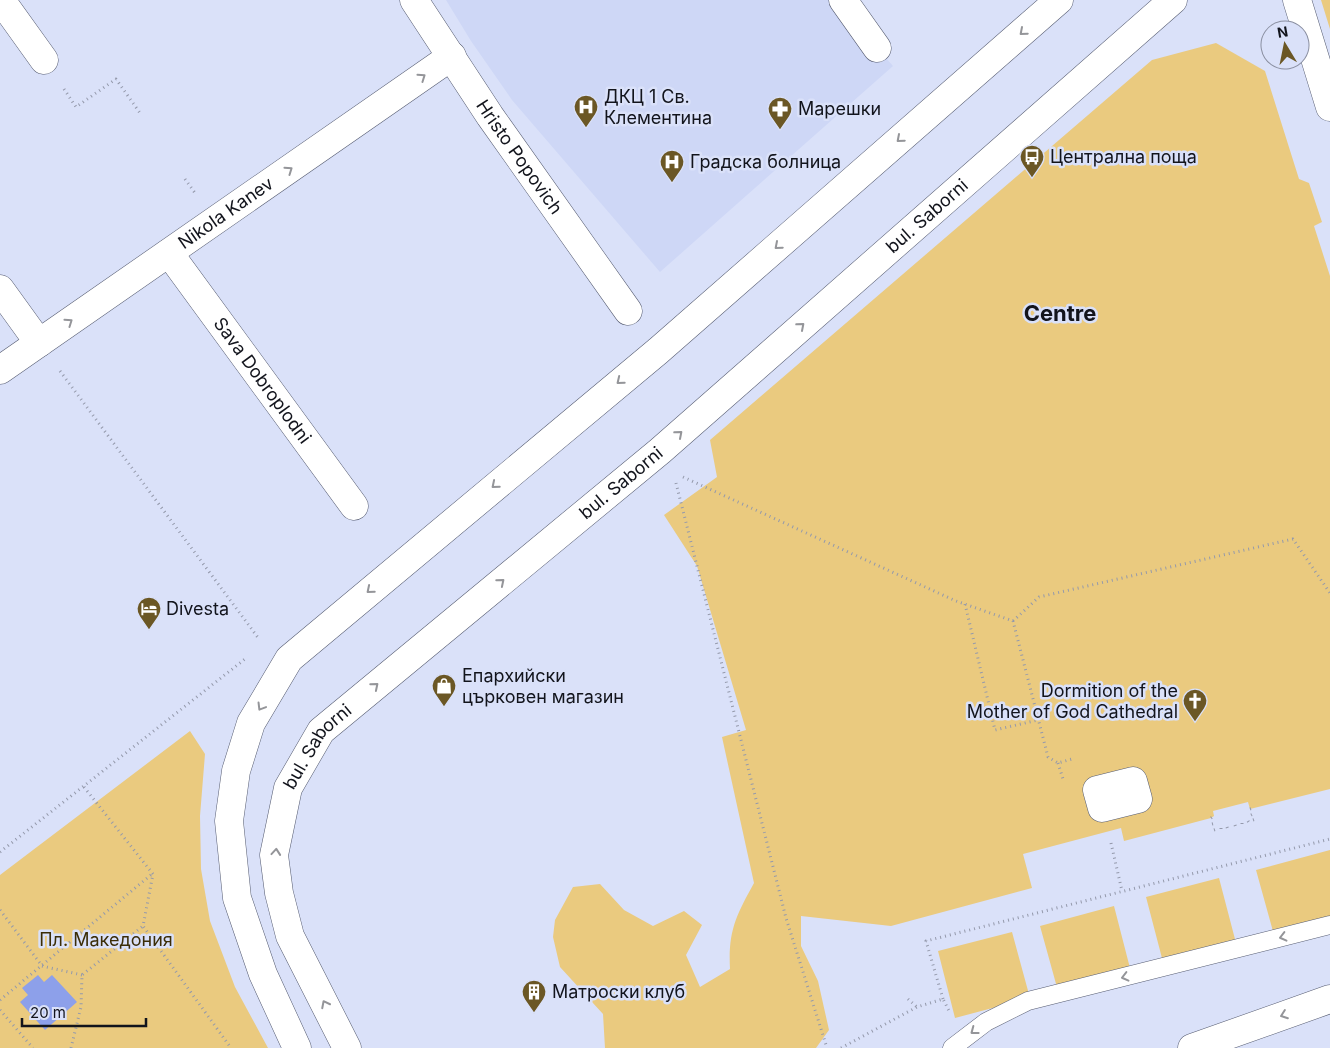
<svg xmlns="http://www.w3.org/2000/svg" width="1330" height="1048" font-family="Inter,sans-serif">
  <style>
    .built { fill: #ced7f6 }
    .green { fill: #eaca7f }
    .water { fill: #8da0ea }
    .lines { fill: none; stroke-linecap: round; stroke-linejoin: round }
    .lane-casing { stroke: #565c71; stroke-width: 19 }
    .street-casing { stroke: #565c71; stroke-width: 29 }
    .secondary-casing { stroke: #565c71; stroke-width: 29 }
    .primary-casing { stroke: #565c71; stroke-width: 29 }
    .path { stroke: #9499ab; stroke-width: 3; stroke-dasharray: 1 4; stroke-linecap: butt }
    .lane { stroke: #fff; stroke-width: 18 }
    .street { stroke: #fff; stroke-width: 28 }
    .secondary { stroke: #fff; stroke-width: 28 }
    .primary { stroke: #fff; stroke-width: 28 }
    .oneway { stroke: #949599 }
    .labels { text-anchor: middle; stroke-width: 5; stroke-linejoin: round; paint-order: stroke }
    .poi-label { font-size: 18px; fill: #12141c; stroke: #dae1f9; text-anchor: start }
    .street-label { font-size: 18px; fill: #12141c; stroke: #dae1f9 }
    .park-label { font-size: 18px; fill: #3b2d07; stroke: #dae1f9 }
    .district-label { font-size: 22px; font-weight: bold; fill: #12141c; stroke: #dae1f9 }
  </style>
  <rect width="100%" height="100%" fill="#dae1f9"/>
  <path class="built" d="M446,0H843L877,48L893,66L660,272L512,100L471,41Z"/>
  <path class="green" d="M1321,0H1330V29Z
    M1216,43L1265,71L1299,179L1309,183L1322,222L1314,226L1330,276V789L1250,809L1248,802L1213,811L1214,816L1211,818L1124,841L1121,828L1023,854L1032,888L891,926L801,916V946L818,981L829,1030L816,1048H605L603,1014L560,967L553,937L555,920L573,887L600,884L624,910L653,926L684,911L702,925L686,955L700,987L730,969C728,931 736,916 754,883L722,737L746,730L697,566L664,515L717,477L710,440L1152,60Z
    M190,731L205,754L200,816L201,869L210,921L235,987L268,1048H0V875Z
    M1330,850V920L1274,935L1256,870Z
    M1219,878L1236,943L1163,962L1146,897Z
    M1114,906L1131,972L1058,991L1040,926Z
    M1012,932L1030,998L955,1018L938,951Z"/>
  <path class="water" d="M38,975L44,982L52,975L77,1002L45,1030L20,1002L28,995L22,988Z"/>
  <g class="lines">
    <defs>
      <path id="lane" d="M952,1048L986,1022L1028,1001L1330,925"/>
      <g id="street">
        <path d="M1,0L44,60"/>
        <path id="s1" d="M414,0L490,116L628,311"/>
        <path d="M843,0L877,48"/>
        <path id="s2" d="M169,253L354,506"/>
        <path d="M0,289L39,343"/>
        <path id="s3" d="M0,370L452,56"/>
        <path d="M1133,781L1138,799L1102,808L1097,790Z"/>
      </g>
      <g id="secondary">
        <path d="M297,1048L263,974L237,898L229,821L236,771L251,723L289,659L658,351L1059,0"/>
        <path id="s4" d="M347,1048L290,936L279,893L274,855L288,788L321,731L660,451L1173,0"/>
      </g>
      <path id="primary" d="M1297,0L1330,107
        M1192,1048L1330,999"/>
    </defs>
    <use href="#lane" class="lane-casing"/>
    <use href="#street" class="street-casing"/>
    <use href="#secondary" class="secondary-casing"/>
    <use href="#primary" class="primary-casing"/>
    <path class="path" d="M64,89L76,107L116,79L140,113
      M185,179L195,193
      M60,371L259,639
      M683,477L956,601L1013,621L1048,757L1058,763L1072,759
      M676,483L786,918L827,1048
      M965,604L995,730L1038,720
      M1013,621L1039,597L1293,539L1330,593
      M1058,763L1063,779
      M84,787L153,874L143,926L231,1048
      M1250,809L1253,808
      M1251,815L1255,813
      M1211,818L1214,816
      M1253,820L1256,819
      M1248,821L1250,824
      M1242,823V826
      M1212,824L1216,823
      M1235,825L1236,828
      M1227,827L1228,830
      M1221,828V832
      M1214,830L1217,829
      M1111,843L1122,891
      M0,852L245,659
      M0,910L42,966L82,975
      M908,999L917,1007
      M943,999L926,941L1330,839
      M0,1000L152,874
      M0,1010L33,1048
      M71,1048L81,1007L82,975L143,926
      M841,1048L917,1007L943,999L949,1011"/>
    <use href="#lane" class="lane"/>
    <use href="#street" class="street"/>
    <use href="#secondary" class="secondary"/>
    <use href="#primary" class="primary"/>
  </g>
  <defs><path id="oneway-chevron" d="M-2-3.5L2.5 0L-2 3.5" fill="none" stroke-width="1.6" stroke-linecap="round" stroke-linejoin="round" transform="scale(1.25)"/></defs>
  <g class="oneway">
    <use href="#oneway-chevron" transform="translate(1023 32) rotate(139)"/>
    <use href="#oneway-chevron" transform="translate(422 77) rotate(-35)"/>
    <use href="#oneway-chevron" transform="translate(900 139) rotate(139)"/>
    <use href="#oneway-chevron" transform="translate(289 170) rotate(-35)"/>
    <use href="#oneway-chevron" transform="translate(778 246) rotate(139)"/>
    <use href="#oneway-chevron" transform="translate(69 322) rotate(-35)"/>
    <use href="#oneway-chevron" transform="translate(801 326) rotate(-41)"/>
    <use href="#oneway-chevron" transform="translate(620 381) rotate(141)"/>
    <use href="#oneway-chevron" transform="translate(679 434) rotate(-41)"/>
    <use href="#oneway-chevron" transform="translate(495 485) rotate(140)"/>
    <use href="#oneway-chevron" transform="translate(501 582) rotate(-40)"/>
    <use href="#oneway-chevron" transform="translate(370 590) rotate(140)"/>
    <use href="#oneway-chevron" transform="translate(375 686) rotate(-40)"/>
    <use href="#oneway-chevron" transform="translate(261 707) rotate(121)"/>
    <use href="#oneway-chevron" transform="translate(276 852) rotate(-85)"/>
    <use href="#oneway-chevron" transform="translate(1283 937) rotate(166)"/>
    <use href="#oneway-chevron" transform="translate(1125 977) rotate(166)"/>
    <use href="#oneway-chevron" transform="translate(325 1004) rotate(-117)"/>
    <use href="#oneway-chevron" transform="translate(1284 1015) rotate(160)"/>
    <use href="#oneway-chevron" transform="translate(974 1031) rotate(143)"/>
  </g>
  <defs>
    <symbol id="hospital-pin" viewBox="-11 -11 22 30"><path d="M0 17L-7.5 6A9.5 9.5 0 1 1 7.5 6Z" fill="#6b5725" stroke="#dae1f9"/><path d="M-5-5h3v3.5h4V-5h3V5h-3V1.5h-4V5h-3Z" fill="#fff"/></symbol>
    <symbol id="pharmacy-pin" viewBox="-11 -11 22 30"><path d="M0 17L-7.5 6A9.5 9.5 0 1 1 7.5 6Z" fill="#6b5725" stroke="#dae1f9"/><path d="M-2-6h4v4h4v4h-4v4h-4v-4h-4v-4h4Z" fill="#fff"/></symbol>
    <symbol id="bus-pin" viewBox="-11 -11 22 30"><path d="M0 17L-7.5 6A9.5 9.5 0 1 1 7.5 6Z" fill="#6b5725" stroke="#dae1f9"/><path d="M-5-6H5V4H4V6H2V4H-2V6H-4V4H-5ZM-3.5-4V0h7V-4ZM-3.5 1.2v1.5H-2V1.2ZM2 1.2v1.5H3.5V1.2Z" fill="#fff"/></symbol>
    <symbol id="hotel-pin" viewBox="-11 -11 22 30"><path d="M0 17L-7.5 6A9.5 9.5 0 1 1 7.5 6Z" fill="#6b5725" stroke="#dae1f9"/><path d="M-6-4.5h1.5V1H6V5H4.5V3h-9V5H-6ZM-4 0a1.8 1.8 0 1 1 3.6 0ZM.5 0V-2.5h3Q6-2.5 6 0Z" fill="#fff"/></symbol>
    <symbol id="shop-pin" viewBox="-11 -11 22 30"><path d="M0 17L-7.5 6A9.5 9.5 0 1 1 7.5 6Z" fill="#6b5725" stroke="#dae1f9"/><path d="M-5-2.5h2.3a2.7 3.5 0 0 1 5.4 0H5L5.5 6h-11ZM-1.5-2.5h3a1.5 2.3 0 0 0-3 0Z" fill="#fff"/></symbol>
    <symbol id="church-pin" viewBox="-11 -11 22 30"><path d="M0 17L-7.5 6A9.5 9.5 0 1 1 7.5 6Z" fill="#6b5725" stroke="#dae1f9"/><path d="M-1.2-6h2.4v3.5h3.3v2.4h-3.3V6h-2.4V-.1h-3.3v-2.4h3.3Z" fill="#fff"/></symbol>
    <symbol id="building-pin" viewBox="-11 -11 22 30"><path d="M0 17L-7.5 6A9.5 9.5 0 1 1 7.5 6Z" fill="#6b5725" stroke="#dae1f9"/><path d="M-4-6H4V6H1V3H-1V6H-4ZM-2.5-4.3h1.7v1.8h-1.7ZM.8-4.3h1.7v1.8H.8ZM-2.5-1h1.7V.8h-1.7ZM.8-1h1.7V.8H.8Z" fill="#fff"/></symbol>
  </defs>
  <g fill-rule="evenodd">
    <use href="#hospital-pin" x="572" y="93" width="28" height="38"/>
    <use href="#pharmacy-pin" x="766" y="95" width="28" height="38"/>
    <use href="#bus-pin" x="1018" y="143" width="28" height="38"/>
    <use href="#hospital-pin" x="658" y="148" width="28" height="38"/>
    <use href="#hotel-pin" x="135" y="595" width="28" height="38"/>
    <use href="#shop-pin" x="430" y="672" width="28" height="38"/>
    <use href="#church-pin" x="1181" y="687" width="28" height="38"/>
    <use href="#building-pin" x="520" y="978" width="28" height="38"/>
  </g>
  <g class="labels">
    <g class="poi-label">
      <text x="604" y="103">ДКЦ 1 Св.<tspan x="604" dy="21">Клементина</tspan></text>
      <text x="798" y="115">Марешки</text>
      <text x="1050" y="163">Централна поща</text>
      <text x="690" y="168">Градска болница</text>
      <text x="166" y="615">Divesta</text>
      <text x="462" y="682">Епархийски<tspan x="462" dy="21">църковен магазин</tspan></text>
      <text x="1178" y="697" text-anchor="end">Dormition of the<tspan x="1178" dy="21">Mother of God Cathedral</tspan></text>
      <text x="552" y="998">Матроски клуб</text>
    </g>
    <g class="street-label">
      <text dy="6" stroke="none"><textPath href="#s1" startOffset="189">Hristo Popovich</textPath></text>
      <text dy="6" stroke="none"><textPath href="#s3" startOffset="275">Nikola Kanev</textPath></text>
      <text dy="6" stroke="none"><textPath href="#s4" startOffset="1138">bul. Saborni</textPath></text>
      <text dy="6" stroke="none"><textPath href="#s2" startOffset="158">Sava Dobroplodni</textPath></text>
      <text dy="6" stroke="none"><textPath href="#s4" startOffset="732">bul. Saborni</textPath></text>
      <text dy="6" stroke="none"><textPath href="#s4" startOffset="328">bul. Saborni</textPath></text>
    </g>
    <g class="park-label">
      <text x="106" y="946">Пл. Македония</text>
    </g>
    <g class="district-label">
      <text x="1060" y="321">Centre</text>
    </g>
  </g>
  <g transform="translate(1285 45) rotate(350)"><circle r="24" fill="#dae1f9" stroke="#8a8fa1"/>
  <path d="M0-4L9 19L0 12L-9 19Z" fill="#6b5725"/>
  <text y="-8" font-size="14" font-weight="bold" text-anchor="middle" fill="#12141c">N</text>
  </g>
  <path d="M22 1018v8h124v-8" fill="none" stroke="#12141c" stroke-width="2.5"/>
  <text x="30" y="1018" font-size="15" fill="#12141c" stroke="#dae1f9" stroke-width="4" paint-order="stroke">20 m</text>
</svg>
